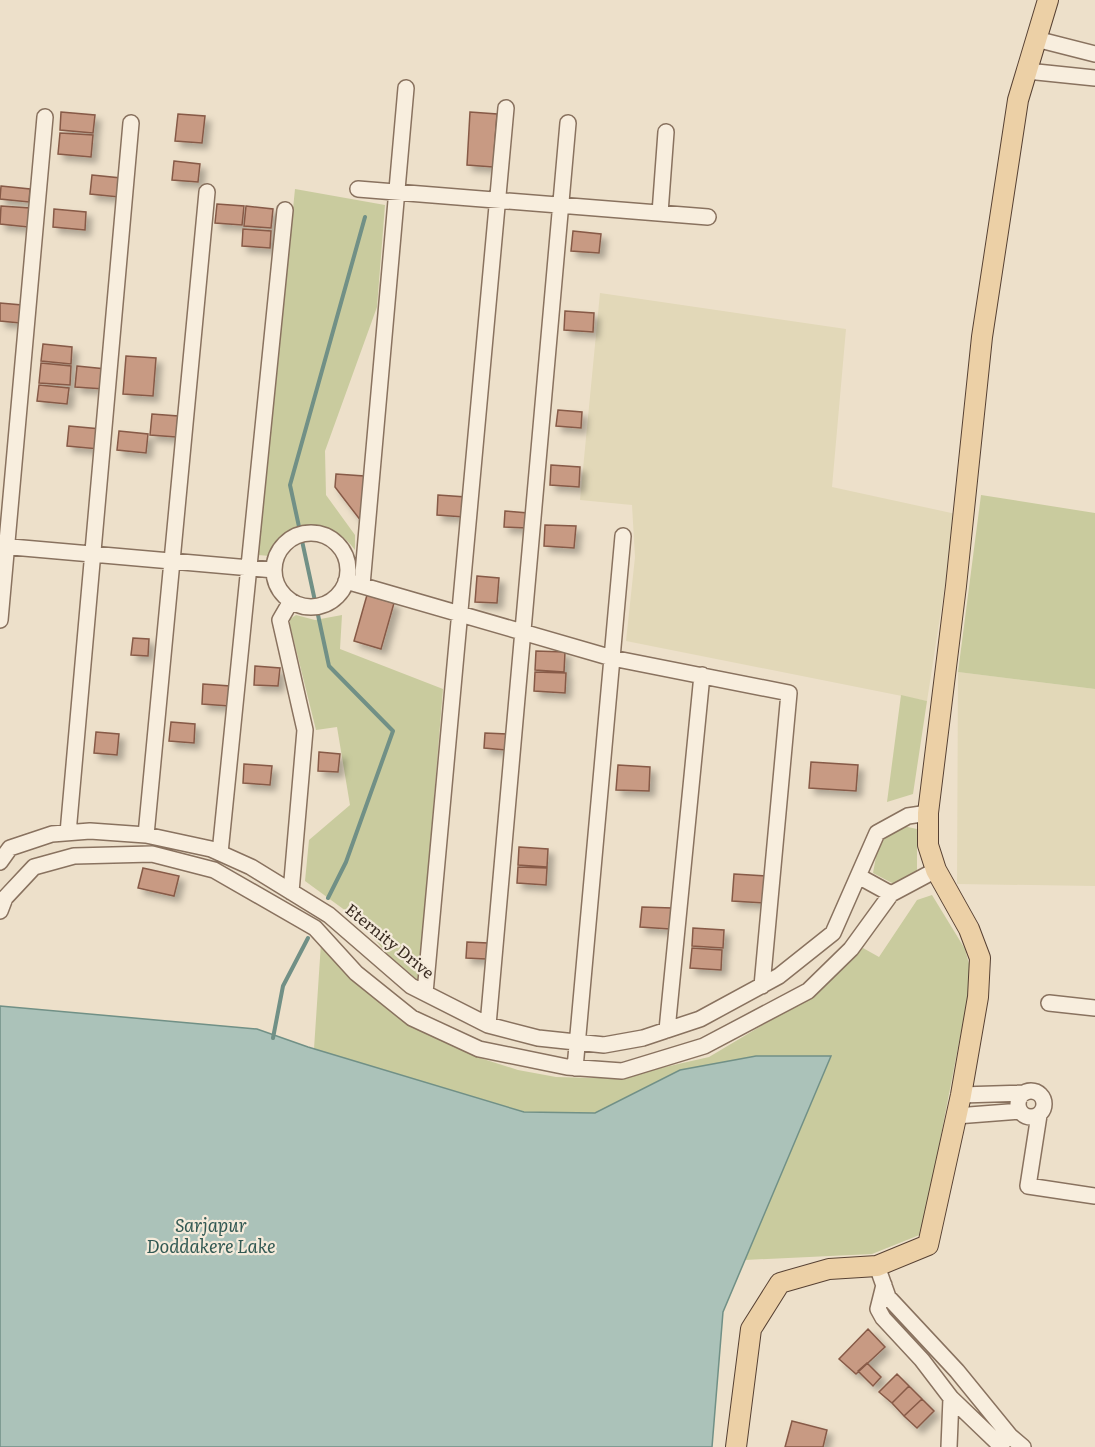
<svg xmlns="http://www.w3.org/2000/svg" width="1095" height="1447" font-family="Literata,serif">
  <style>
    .farmland { fill: #e2d8b8 }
    .green { fill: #c9cb9e }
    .water { fill: #abc2b9; stroke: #719086; stroke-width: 1.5 }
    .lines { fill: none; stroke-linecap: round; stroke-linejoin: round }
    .stream { stroke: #719086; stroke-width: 4 }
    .building { fill: #c89a83; stroke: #875a47; stroke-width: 1.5; filter: url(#shadow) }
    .minor-casing { stroke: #89725f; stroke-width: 18 }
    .major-casing { stroke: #574133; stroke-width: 22 }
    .minor { stroke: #f8eede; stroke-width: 15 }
    .major { stroke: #ecd0a6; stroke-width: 20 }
    .labels { text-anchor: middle; stroke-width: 4.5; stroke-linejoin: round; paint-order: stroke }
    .street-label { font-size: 16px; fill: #3a2c22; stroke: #f4eada }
    .water-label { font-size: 18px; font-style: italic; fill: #325953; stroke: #f4eada }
  </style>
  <defs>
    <filter id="shadow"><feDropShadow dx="5.5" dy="5.5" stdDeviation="3" flood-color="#0004"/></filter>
  </defs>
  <rect width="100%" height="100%" fill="#ede0ca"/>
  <path class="farmland" d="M600,293L846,329L832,487L956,514L927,701L626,641L635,557L632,505L580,500Z
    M958,672L1095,689V886L957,884Z"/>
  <path class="green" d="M295,189L385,205L377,307L325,451L326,495L355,535V550C332,517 287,519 270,556L258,555Z
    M981,495L1095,513V689L958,672Z
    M296,615L315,620L342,615L340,649L443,689L419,981L386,953L361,922L305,881L309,840L350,805L337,727L316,730L290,625V619Z
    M901,695L927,701L913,794L887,802Z
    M903,826L917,829V875L894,884L873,873L879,840Z
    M932,895L965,949L972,975L922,1234L872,1254L745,1260L831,1057L756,1056L680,1070L595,1113L524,1112L314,1049L321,943L422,1030L441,1040L480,1058L518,1070L556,1077L593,1078L652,1070L709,1057L803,1001L863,948L879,957L917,900Z"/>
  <path class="water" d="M0,1006L257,1029L308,1047L524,1112L595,1113L680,1070L756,1056H831L723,1312L712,1447H0Z"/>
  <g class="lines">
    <path class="stream" d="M328,898L346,862L393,731L329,666L290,485L365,217
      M273,1038L283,986L308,938"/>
  </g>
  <path class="building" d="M61,112L95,115L93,133L60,130Z
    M470,112L497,114L493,167L467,165Z
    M178,114L205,116L202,143L175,141Z
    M60,133L93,135L91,157L58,154Z
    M174,161L200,164L198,182L172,180Z
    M92,175L121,178L119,197L90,194Z
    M1,186L30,189L29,202L0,199Z
    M217,204L244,206L242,225L215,223Z
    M1,206L30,208L28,227L0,224Z
    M246,206L273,209L271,228L244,226Z
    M54,209L86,212L85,230L53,227Z
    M243,229L271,231L270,248L242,246Z
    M573,231L601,234L599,253L571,251Z
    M0,303L22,305L20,323L0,321Z
    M565,311L594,313L593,332L564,330Z
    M43,344L72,347L71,364L41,361Z
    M126,356L156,358L153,396L123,394Z
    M41,363L71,366L70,385L39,383Z
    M77,366L106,369L104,389L75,387Z
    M39,385L69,388L67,404L37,401Z
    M558,410L582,412L581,428L556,426Z
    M152,414L178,416L176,437L150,435Z
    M69,426L101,429L99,449L67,446Z
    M119,431L148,434L146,453L117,450Z
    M551,465L580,467L579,487L550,485Z
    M336,474L364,476L361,521L335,487Z
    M438,495L466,497L464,517L437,515Z
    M505,511L528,513L527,528L504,527Z
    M545,525L576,526L574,548L544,546Z
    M477,576L499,578L497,603L475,602Z
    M367,595L394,603L381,649L354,641Z
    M133,638L149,639L148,656L131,655Z
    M536,651L565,652L564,672L535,670Z
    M255,666L280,668L278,686L254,685Z
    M535,672L566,673L565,693L534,691Z
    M203,684L230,686L229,706L202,704Z
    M171,722L195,724L194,743L169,741Z
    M96,732L119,734L117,755L94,753Z
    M485,733L507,734L506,750L484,748Z
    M319,752L340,754L338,772L318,771Z
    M811,762L858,765L856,791L809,788Z
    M244,764L272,766L270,785L243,783Z
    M618,765L650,767L649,791L616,790Z
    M519,847L548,849L547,867L518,865Z
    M518,867L547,868L546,885L517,883Z
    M143,868L179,876L174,896L138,888Z
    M734,874L766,876L764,903L732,901Z
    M642,907L672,908L670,929L640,927Z
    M693,928L724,930L723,948L692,946Z
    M467,942L488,943L486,959L466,958Z
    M692,948L722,950L721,970L690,968Z
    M868,1329L885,1347L856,1374L839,1359Z
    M867,1363L881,1377L873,1386L858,1371Z
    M897,1374L909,1386L892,1403L879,1392Z
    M909,1386L922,1399L904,1416L892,1403Z
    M922,1399L934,1411L917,1428L904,1416Z
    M792,1421L827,1430L823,1447H785Z"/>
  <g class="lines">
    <defs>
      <path id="minor" d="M1036,39L1095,54
        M1027,71L1095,78
        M358,189L708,217
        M660,213L666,132
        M274 570a37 37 0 1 1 74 0a37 37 0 1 1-74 0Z
        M0,546L274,570
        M346,581L612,658L789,693L762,986
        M362,585L406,88
        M291,601L280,620L305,730L291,892
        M0,620L45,117
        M68,833L131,123
        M146,835L207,192
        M220,853L285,210
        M0,862L10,848L52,834L90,831L146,835L211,849L251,867L329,915L411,986L488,1025L538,1038L604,1045L643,1038L700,1019L779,976L833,933L877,833L908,816L928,813
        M860,877L891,894
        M0,911L5,898L34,867L74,856L152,854L214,870L315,928L356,973L412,1018L479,1049L567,1067L622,1071L704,1046L808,991L851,949L891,894L936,870
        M425,993L506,108
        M1049,1003L1095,1008
        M488,1025L568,123
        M667,1030L702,675
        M575,1068L623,536
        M1018 1104a13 13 0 1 1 26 0a13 13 0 1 1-26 0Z
        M961,1095L1024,1093
        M1039,1115L1028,1186L1095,1196
        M956,1116L1020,1111
        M877,1266L888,1297L957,1371L1010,1436L1023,1447
        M884,1285L878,1309L883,1318L922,1360L951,1398L1002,1447
        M949,1447L951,1398"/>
      <path id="major" d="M736,1447L751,1329L780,1283L829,1269L877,1266L928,1245L961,1095L978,997L980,958L969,929L936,870L928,845V813L956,586L982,337L1018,100L1048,0"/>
    </defs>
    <use href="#minor" class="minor-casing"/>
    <use href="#major" class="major-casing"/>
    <use href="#minor" class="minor"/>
    <use href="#major" class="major"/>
  </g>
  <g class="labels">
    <g class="street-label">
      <text transform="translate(390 941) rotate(39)" y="6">Eternity Drive</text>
    </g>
    <g class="water-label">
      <text x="211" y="1232">Sarjapur<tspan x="211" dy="21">Doddakere Lake</tspan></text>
    </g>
  </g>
</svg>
